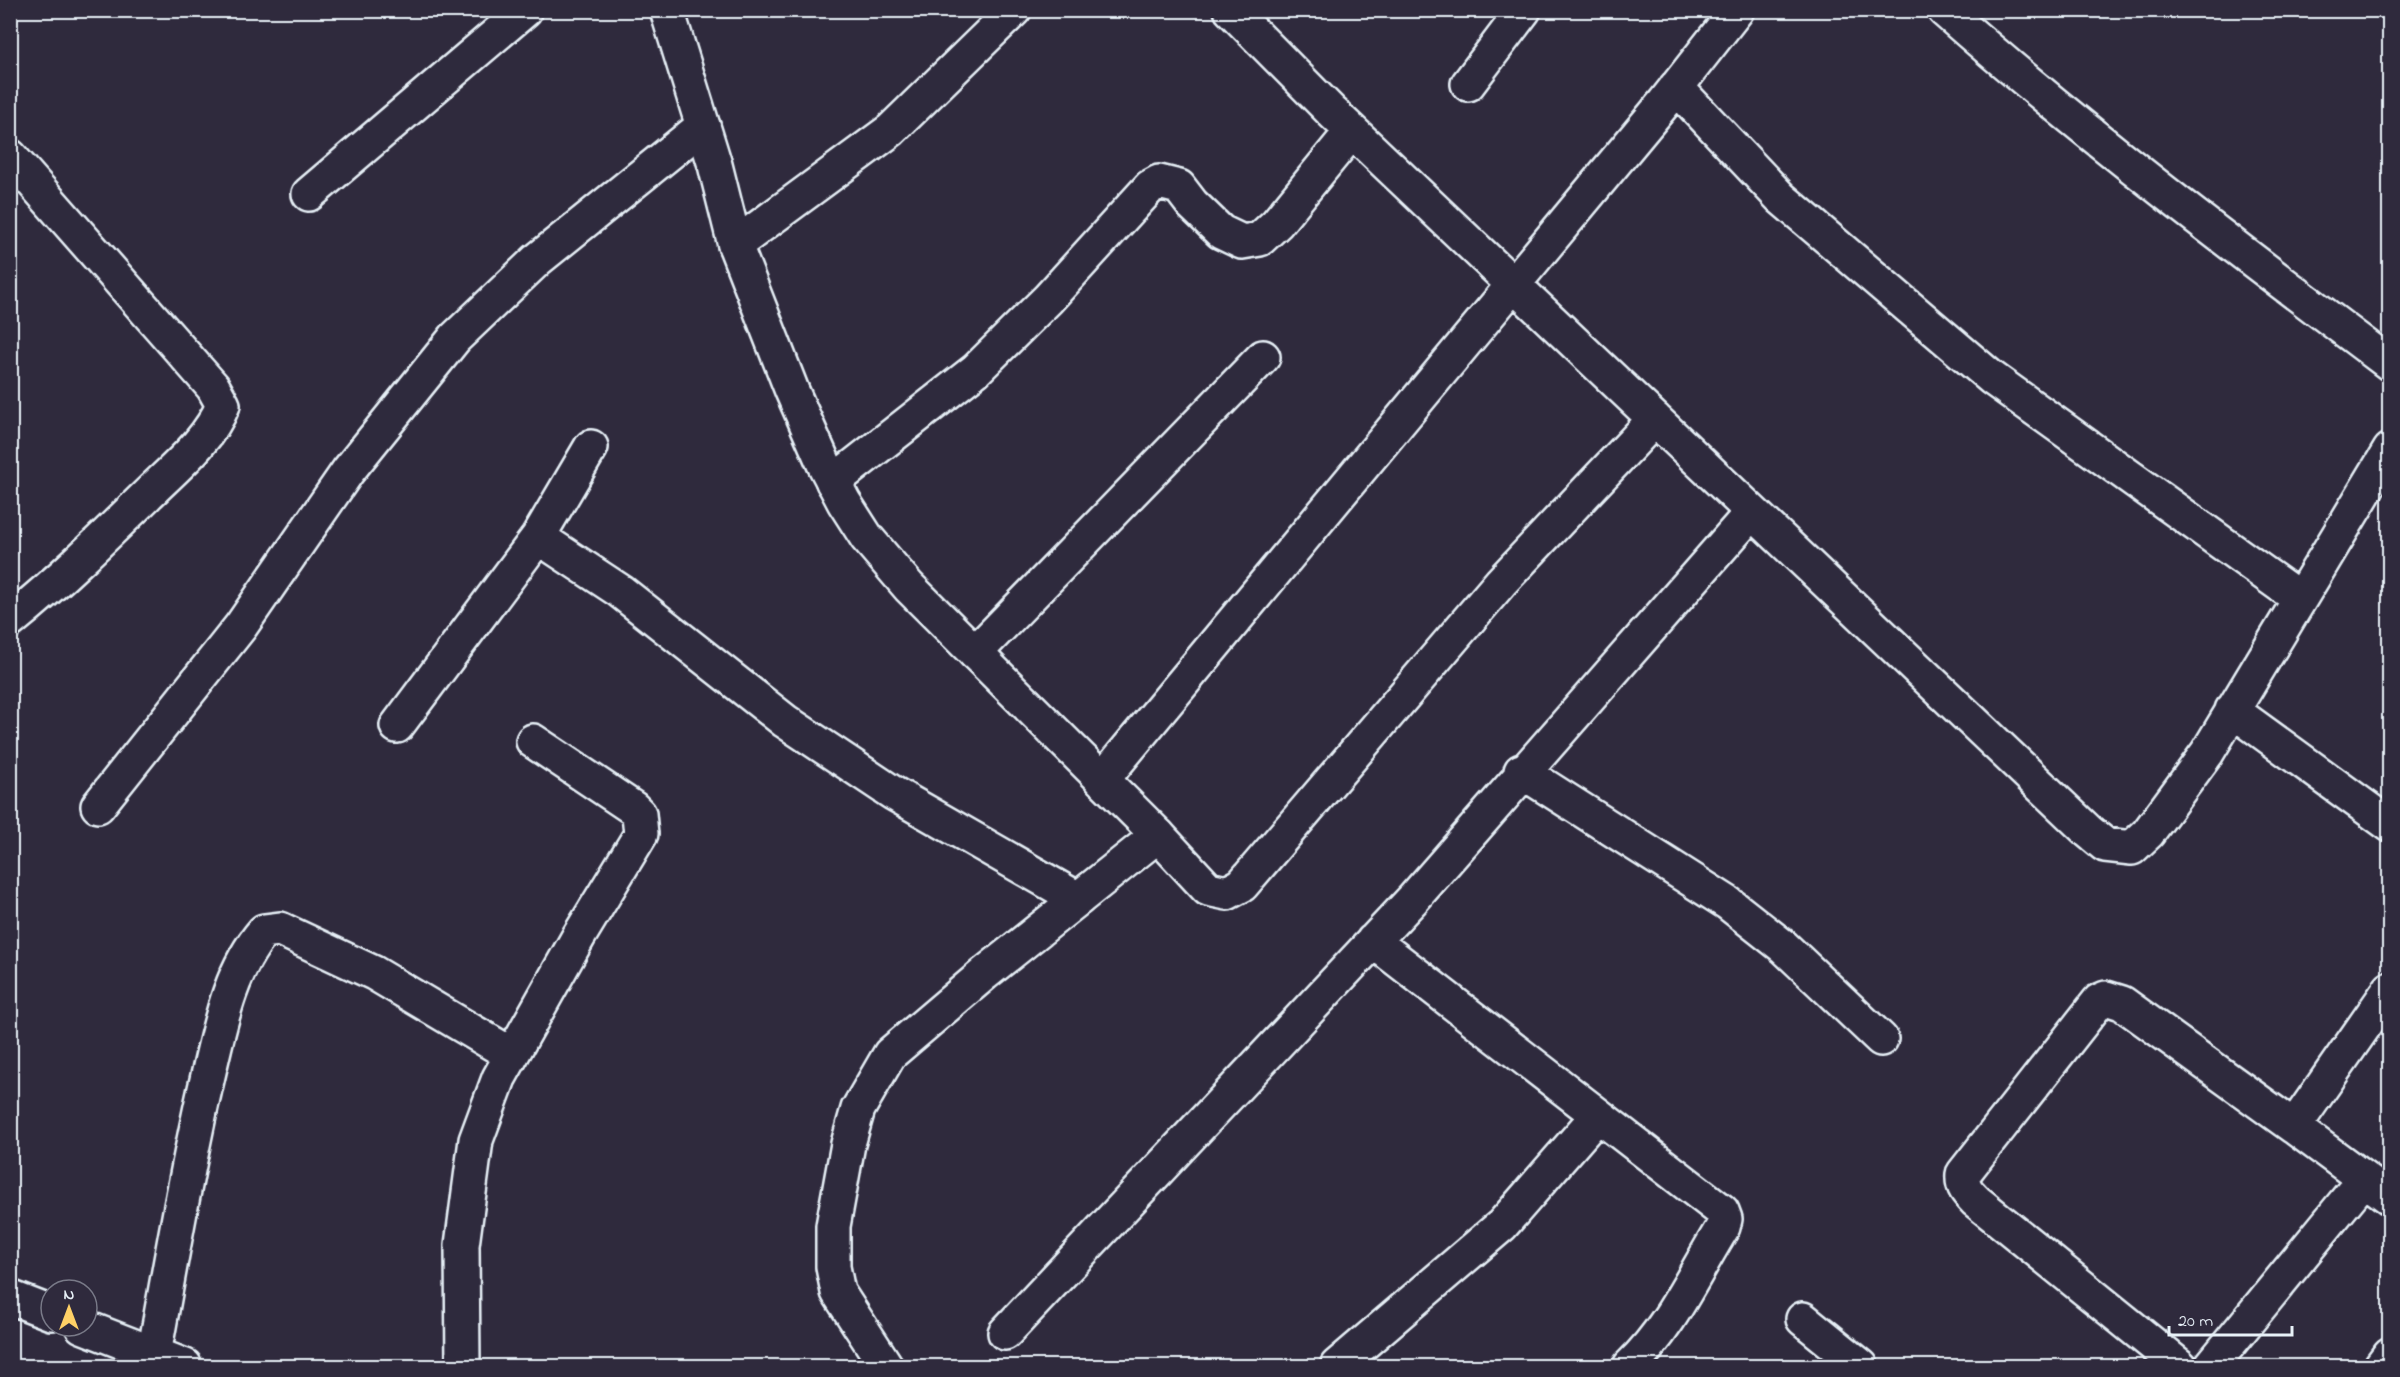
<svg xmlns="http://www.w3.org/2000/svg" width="2400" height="1377" font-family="'Indie Flower',sans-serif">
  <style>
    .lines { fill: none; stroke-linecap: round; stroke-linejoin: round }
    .minor-casing { stroke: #e8f1f8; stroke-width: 38 }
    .tertiary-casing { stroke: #e8f1f8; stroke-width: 38 }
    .minor { stroke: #2f2a3d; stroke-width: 33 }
    .tertiary { stroke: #2f2a3d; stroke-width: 33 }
  </style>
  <rect width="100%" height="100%" fill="#2f2a3d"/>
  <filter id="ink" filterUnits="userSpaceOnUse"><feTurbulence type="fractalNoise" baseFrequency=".0167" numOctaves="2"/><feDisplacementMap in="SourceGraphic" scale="12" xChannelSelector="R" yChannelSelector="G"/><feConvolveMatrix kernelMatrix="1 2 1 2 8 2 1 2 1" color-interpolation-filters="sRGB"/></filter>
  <g filter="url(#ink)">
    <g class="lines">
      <defs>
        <path id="minor" d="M1231,10L1333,113L2088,831L2105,845L2132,848L2148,833L2207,753L2390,450
          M1944,10C2087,136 2238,250 2390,364
          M1468,84L1524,10
          M1676,87L1781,198L1992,378L2300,599
          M10,156L213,387L223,405C209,441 173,469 146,496C102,539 58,582 10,621
          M309,194L525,10
          M735,245L891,130L1014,10
          M833,482L976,370L1048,299L1150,187L1159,182L1179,187L1192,204L1221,232L1242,242L1260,239L1277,223L1352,131
          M538,537L620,591L785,721L893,793L1078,899
          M975,653L1263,357
          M2232,710L2390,825
          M397,726L538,537L591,447
          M1521,771L1728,903L1784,947L1881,1039
          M1102,780L1664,103L1737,10
          M98,806L241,626L348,471L455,338L537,260L703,126
          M1158,835L1208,889L1227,893L1242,885L1501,582L1655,419
          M1373,941L1722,1211L1725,1219L1723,1227C1693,1275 1671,1327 1630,1366
          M2390,989L2294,1127L2390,1198
          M1803,1319L1861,1366
          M1005,1333L1413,899L1752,512
          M154,1354C171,1262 186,1170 207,1080C219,1029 229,971 264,931L280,929L374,973L512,1055
          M463,1366L462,1245L476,1140L499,1078L579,936L641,834L639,814L633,808L533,741
          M1337,1366L1502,1225L1598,1115
          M2180,1366L1976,1201C1967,1192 1962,1187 1963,1174L2099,1001L2106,998L2122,1003L2294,1127
          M2211,1366L2364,1179
          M2381,1366L2390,1354"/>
        <path id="tertiary" d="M667,10L715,165L735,245L792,391L824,464L844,502L867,538L909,587L1158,835L984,974L890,1054L858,1109L848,1144L833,1226V1267L838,1292L886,1366
          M10,1297L51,1313
          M82,1326L185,1366"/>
      </defs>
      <use href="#minor" class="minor-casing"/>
      <use href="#tertiary" class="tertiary-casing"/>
      <use href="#minor" class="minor"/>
      <use href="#tertiary" class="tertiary"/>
    </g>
  </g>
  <rect width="2400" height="1377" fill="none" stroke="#2f2a3d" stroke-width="36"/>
  <rect x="18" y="18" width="2364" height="1341" fill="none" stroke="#e8f1f8" stroke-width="2" filter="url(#ink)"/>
  <g transform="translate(69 1308)"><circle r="28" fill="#2f2a3d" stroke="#797a88" stroke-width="1.5"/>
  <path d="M0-4.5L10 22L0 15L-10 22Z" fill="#ffd166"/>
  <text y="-9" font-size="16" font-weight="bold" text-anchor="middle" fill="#e8f1f8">N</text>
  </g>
  <path d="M2169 1326v9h123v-9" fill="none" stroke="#e8f1f8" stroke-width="3"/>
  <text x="2178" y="1326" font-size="18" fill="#e8f1f8" stroke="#2f2a3d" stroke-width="4.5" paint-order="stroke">20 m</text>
</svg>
